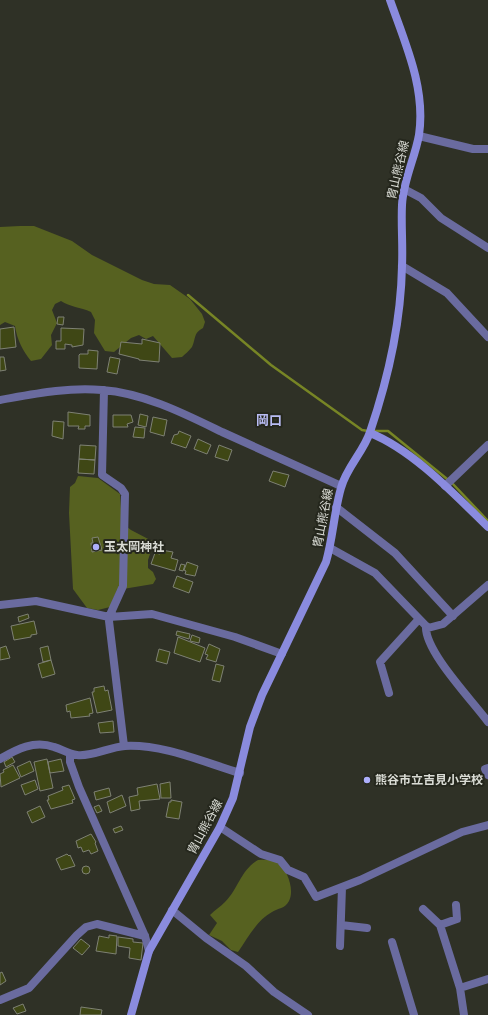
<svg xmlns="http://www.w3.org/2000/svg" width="488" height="1015" font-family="Commissioner,'Noto Sans JP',sans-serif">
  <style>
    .green { fill: #566120 }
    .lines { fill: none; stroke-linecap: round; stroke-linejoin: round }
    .stream { stroke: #778525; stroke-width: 2.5 }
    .building { fill: #3f4715; stroke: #7e8174 }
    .street { stroke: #6a6b9f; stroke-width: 8 }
    .secondary { stroke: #8a8bde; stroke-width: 8 }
    .poi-dot { fill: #adaffb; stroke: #25271d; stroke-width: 1.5 }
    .labels { text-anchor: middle; stroke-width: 4; stroke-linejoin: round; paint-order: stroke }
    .street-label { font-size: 12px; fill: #dadcd5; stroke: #25271d }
    .poi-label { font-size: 12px; font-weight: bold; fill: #dadcd5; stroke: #25271d; text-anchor: start }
    .neighbourhood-label { font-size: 13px; font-weight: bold; fill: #b9bcf4; stroke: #25271d }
  </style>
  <rect width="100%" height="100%" fill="#2f3126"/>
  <path class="green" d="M20,226H34L72,241L92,255L142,280L154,284L170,285L190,299L202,314L205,322L203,328C193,333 196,339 192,347C189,351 185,354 182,357L172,358L153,336L146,339L139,335L131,338L114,352L105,351L94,333L95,320L91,312C80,307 70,307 61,301L55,304L52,310L57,323L51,335L52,345L41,359L31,361C23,351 17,340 15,326L5,322L0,325V227Z
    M78,476L98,478L120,494L122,523L131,530L154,542L148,560V568L153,572L156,579L153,584L117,590L110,607L98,610L87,608L73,589L69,513L70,487L75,483Z
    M258,860C265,860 271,859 277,862C287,868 295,890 289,901C285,909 278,908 272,912C257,920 247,939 238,952L231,950L222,941L209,935L217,923L210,915C215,910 220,907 225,902C239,888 240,871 258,860Z"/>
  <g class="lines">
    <path class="stream" d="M188,295L271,365L362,430L368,431
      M373,431H388L452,483L488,521"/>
  </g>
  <path class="building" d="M58,317H64L63,325L57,324Z
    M14,327L16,347L0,349V329Z
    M61,328L84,329L83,345L72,347V345L65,344V349H56V341H61Z
    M142,339L160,343L159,362L139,360V359L119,354L121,342L142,344Z
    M88,350L98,351L97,369L79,368V355L80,354H88Z
    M0,357H4L6,370L0,371Z
    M110,357L120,359L117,374L107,372Z
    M68,412L90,415V426H85V429H78L79,426H68Z
    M140,414L148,416L146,427L138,425Z
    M113,415H131L133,422L127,424L128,427H113Z
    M153,417L167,420L164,436L150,432Z
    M53,421L64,422L63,439L52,436Z
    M135,427L145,428L144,438L133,437Z
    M179,431L191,436L186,448L171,443L174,435L178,434Z
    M198,439L211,445L207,454L194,449Z
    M80,445L96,446L95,460L79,459Z
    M219,445L232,450L228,461L215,457Z
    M79,459L95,460L94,474L78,473Z
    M273,471L289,475L285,487L269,481Z
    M98,537L102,550L92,552L91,543H93L92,538Z
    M161,550L173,552L171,558L178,560L175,571L151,564L155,553L160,554Z
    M187,562L198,566L195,576L185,574L186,571L184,570Z
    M181,564L185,565L183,571L179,570Z
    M177,576L193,582L189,593L173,587Z
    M28,614L29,618L19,622L18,617Z
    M34,621L37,634L31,635V637L14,640L11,626Z
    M177,631L190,634L189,639L176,635Z
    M192,635L200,638L199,643L190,641Z
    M178,637L205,648L200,662L174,653Z
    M209,644L220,649L216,662L206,659L208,655L205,654Z
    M6,646L10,658L0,660V648Z
    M48,646L51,660L43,662L40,648Z
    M159,649L170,652L167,664L156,661Z
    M51,660L55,674L42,678L38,664Z
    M216,664L224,666L220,682L212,680Z
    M104,686L105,691L108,690L112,710L97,713L92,692H94V688Z
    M90,698L93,713L89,714L90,716L71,718L70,711L67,712L66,705Z
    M113,721L114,732L100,733L98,723Z
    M12,757L15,762L6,767L4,762Z
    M47,759L53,788L40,791L34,762Z
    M61,759L64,771L50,773L48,762Z
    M30,761L34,771L21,777L17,767Z
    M13,765L20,778L1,787L0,774L4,772L3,770Z
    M35,780L38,789L25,795L21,785Z
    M170,782L171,798H161L160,784Z
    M157,784L160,799L139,801L140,809L131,811L129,797L138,795L137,788Z
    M69,785L75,799L72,800L73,803L51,809L47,800H49L48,796L63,790L62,787Z
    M109,788L111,796L96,800L94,792Z
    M122,795L126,806L110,813L107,802Z
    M171,800L182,802L179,819L166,817L169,802H171Z
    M99,805L102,811L97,813L94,807Z
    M40,806L45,817L32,823L27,812Z
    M121,826L123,830L115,833L113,829Z
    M91,834L96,842L95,843L98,851L91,854L89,850L83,852L81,847L78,848L76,841Z
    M67,854L69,856L70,855L75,866L61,870L56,859Z
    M82 870a4 4 0 1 1 8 0a4 4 0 1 1-8 0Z
    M109,935L117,936L116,954L96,951L99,936L109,938Z
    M118,937L133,939V942L143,943L141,960L129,958L130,948L118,946Z
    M81,939L90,946L82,955L73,948Z
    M2,972L6,981L0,985V973Z
    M23,1004L26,1011L17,1014L13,1008Z
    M81,1007L102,1010L101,1015H80Z"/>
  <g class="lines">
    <path class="street" d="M419,136L473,149H488
      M404,189L421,198L441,218L488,248
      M402,266L447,293L488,337
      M104,390L102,475L121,488L125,494L123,586L109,617V621L124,746
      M0,400C34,394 67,387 102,390C144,393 185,414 222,432C262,450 301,468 341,486
      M445,486L488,445
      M336,507L395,553L453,616
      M330,548L375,573L428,628L443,624L488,585
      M0,605L36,601L109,617L152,614L235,637L282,654
      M426,626C424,651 473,701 488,722
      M389,693L380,662L419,619
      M70,754V762L79,787L145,936L149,951
      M0,759C17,749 34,740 54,747C62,749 68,754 77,755C92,757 109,747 125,746C163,744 203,762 240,773
      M488,768L485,769L488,775
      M220,827L261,854L280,860L288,870L304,877L316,897L360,880L462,832L488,825
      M423,909L440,925L460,988
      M172,910L206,938L246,966L274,992L308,1015
      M341,925L367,928
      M440,925L457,919L456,905
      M392,942L414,1015
      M340,946L342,887
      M0,1000L29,988L77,935L86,927L97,924L145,936
      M464,1015L460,988L488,979"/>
    <path class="secondary" d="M370,433C413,450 455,495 488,527
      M131,1015L149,951L220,827L233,798L250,727L262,695L326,562C333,538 334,512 341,488C346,468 364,451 370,432C388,379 401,321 402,266C403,245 401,225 402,205C403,181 415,158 419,135C426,88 405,43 390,0"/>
  </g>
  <g class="poi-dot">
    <circle cx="96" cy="547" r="4"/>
    <circle cx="367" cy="780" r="4"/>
  </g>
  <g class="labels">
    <g class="street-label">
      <text transform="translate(398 170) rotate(-77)" y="4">胄山熊谷線</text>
      <text transform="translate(323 518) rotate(-79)" y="4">胄山熊谷線</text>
      <text transform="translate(205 827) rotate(-62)" y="4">胄山熊谷線</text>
    </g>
    <g class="poi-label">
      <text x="104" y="551">玉太岡神社</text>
      <text x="375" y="784">熊谷市立吉見小学校</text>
    </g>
    <g class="neighbourhood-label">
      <text x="269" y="425">岡口</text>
    </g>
  </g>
</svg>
